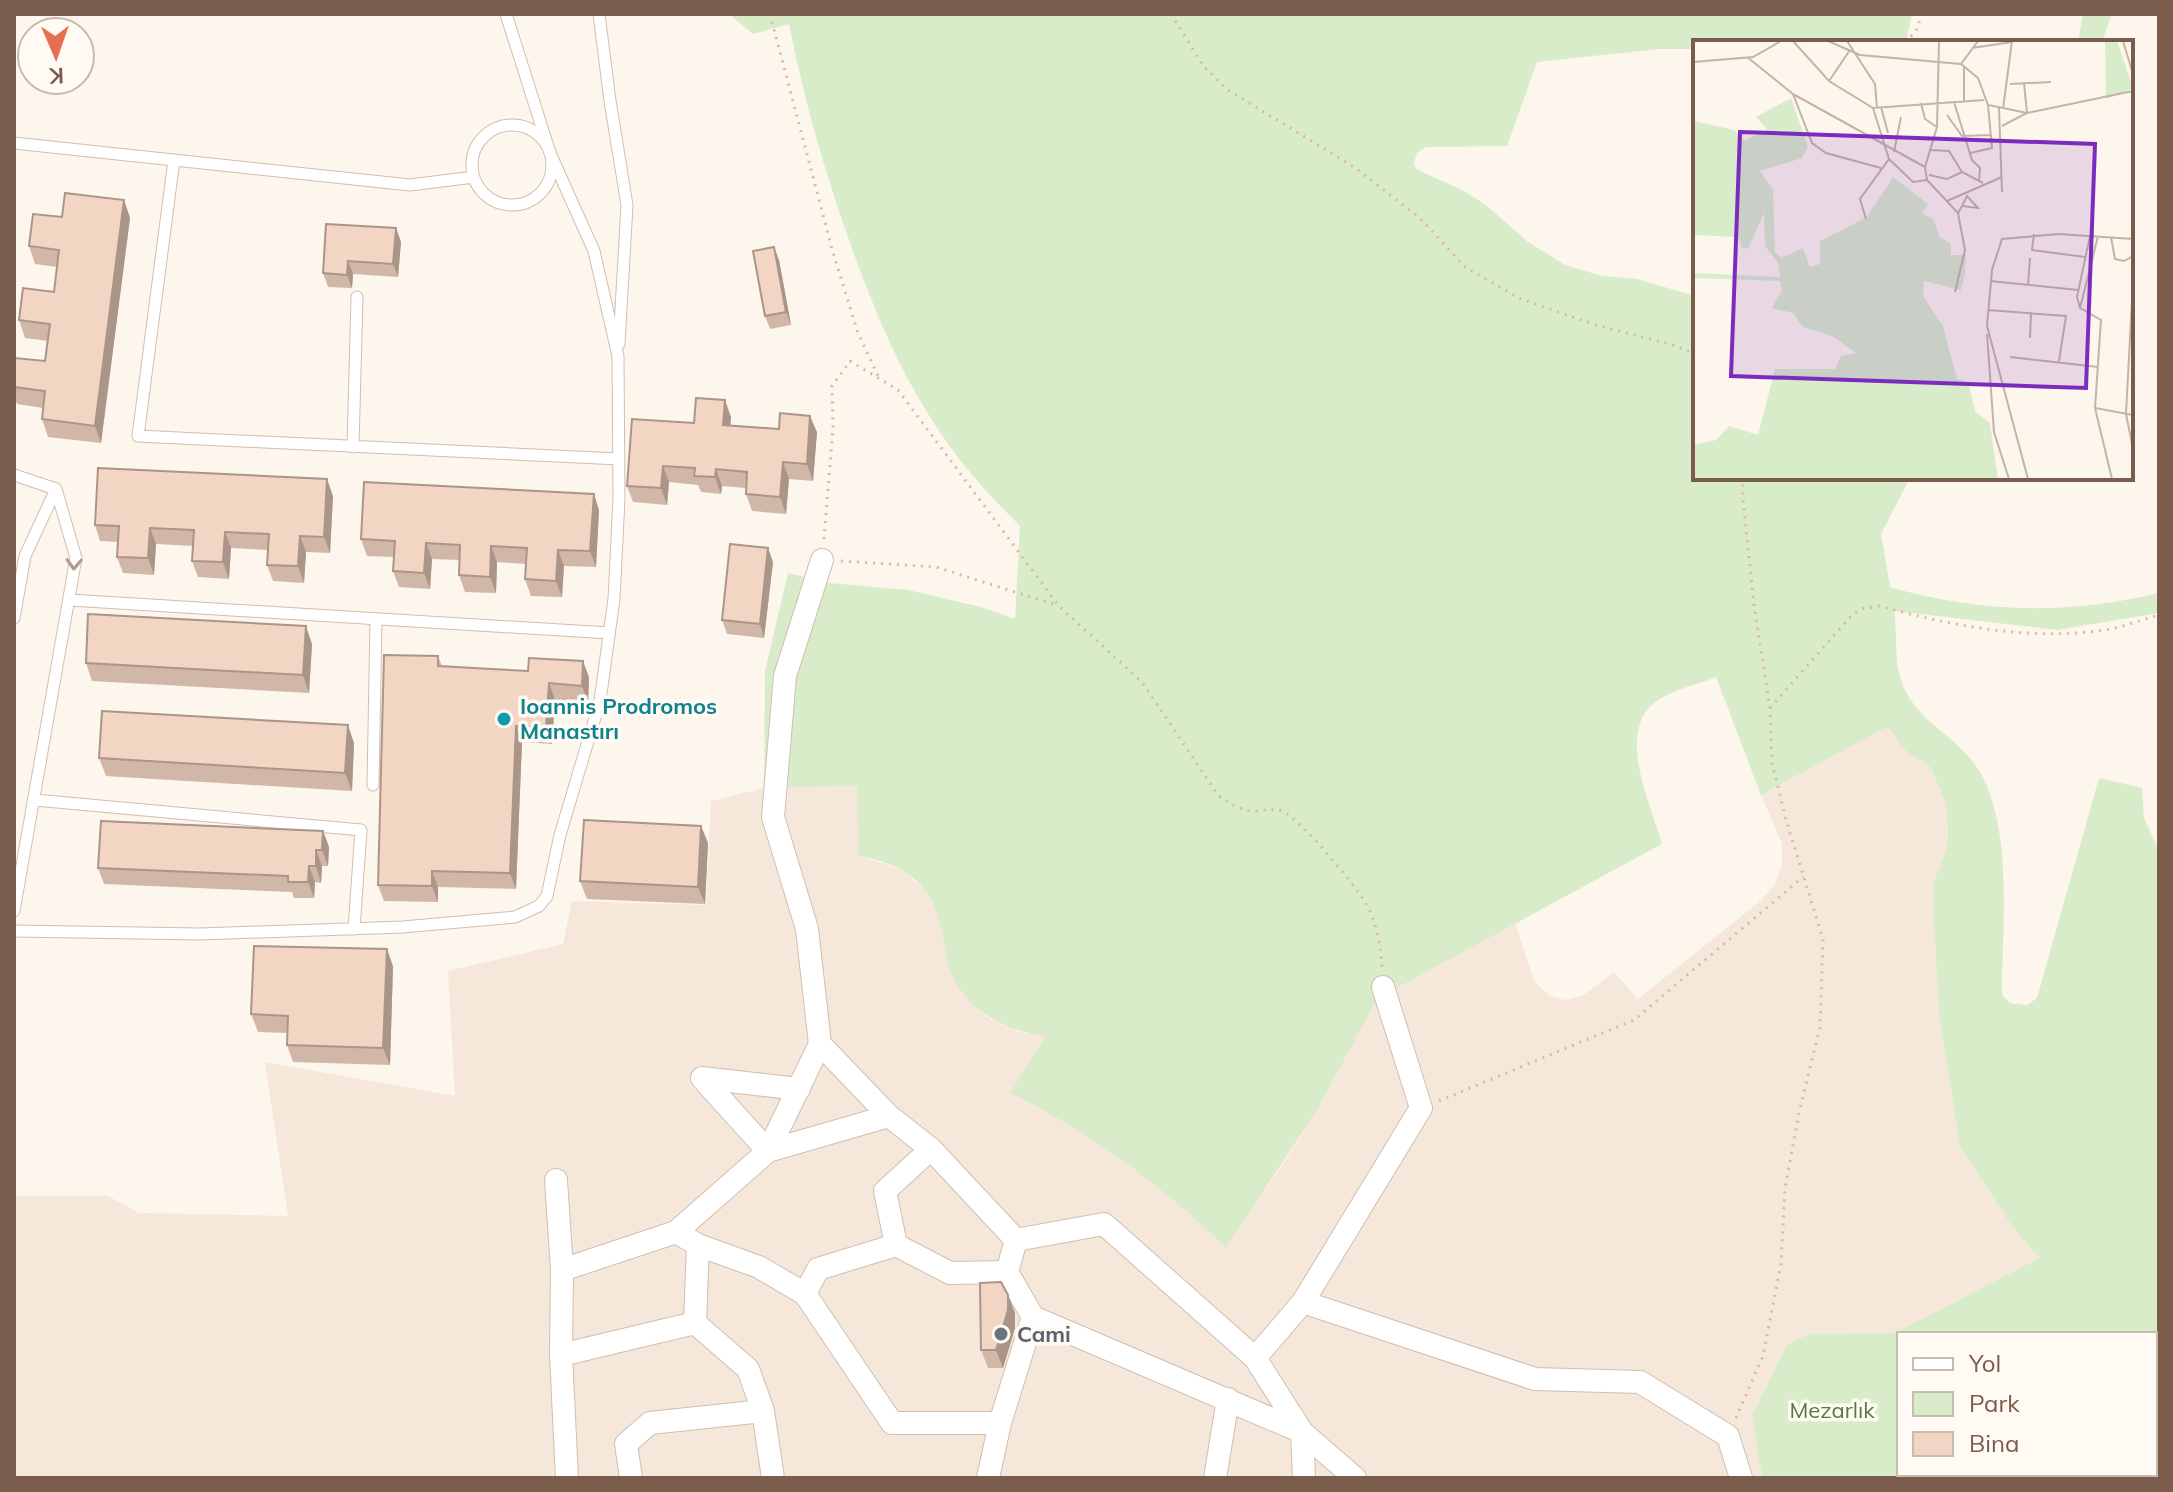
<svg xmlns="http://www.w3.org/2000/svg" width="2173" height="1492" font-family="Mulish,sans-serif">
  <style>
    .residential { fill: #f5e8da }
    .green { fill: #d8ecc9 }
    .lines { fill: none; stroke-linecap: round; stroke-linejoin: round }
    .lane-casing { stroke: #d1beb0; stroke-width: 13 }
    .street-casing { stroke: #d1beb0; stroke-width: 24 }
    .path { stroke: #d9b8a5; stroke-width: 3; stroke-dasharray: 2 6; stroke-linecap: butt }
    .lane { stroke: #fff; stroke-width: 11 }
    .street { stroke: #fff; stroke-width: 22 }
    .wall { fill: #d1b7a8 }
    .shaded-wall { fill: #aa9588 }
    .building { fill: #f3d5c3; stroke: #aa9588; stroke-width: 2 }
    .oneway { stroke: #af9d94 }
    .culture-dot { fill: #0f9aa8; stroke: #fffaf3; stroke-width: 3 }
    .worship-dot { fill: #6b7280; stroke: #fffaf3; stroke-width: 3 }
    .labels { text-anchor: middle; stroke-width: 7; stroke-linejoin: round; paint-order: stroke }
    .culture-label { font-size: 22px; font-weight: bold; fill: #0d838f; stroke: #fffaf3; text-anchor: start }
    .worship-label { font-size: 22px; font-weight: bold; fill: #5b616d; stroke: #fffaf3; text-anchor: start }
    .park-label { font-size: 22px; fill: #537a41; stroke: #fffaf3 }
    .inset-road { fill: none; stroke: #c5b3a7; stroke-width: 2 }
    .view { fill: #7b2cbf; fill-opacity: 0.15; stroke: #7b2cbf; stroke-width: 4 }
    .inset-edge { fill: none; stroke: #7a5c4d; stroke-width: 4 }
  </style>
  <rect width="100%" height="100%" fill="#fdf6ec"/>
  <path class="residential" d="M1887,727L1895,739L1918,760L1931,768L1946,804L1948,834L1946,850L1934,881V925L1939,1014L1960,1147L2011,1225L2041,1258L1895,1333L1809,1334L1752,1416L1762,1478H14V1196H108L139,1213L288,1216L265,1062L455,1096L448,971L563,944L572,901L706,905L711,801L764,788L857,786L858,855L902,870L925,890L939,914L945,950L954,978L961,991L981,1012L992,1020L1019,1032L1047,1035L1010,1093L1071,1125L1129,1163L1163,1189L1226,1247L1283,1164L1317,1110L1378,998L1515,922L1534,981L1550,996L1565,1000L1582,996L1614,972L1638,999L1758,903L1775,885L1782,864V844L1761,795Z"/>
  <path class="green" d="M729,14H1912L1906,42H1695V49H1659L1537,62L1507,146L1426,147L1417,153L1414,163L1416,169L1464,191L1486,205L1528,242L1565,265L1602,276L1637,279L1695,296V478H1910L1881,534L1890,587C1980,613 2068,615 2159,593V613L2057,630L1894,611C1898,636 1893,664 1904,688C1923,729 1967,739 1986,784C2012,845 2002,929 2002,995L2010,1003L2027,1005L2037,998L2099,778L2142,788L2144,818L2159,851V1468L2155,1462V1334H1899V1474H2079L2073,1478H1762L1752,1416L1787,1345L1809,1334L1895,1333L2040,1258L2011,1225L1960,1147L1939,1014L1934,925V881L1946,850L1948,834L1946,804L1931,768L1906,751L1887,727L1761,795L1716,677C1696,685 1670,690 1653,704C1617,734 1651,806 1662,844L1378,998L1317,1110L1226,1248C1161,1184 1091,1133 1010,1093L1046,1036C998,1031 953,1002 945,951C941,923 937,899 914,879C898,865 878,860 858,855L857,786L764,788L765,671L788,573L830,583L908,590L981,607L1015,619L1020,526C992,498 966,470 944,438C911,391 887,340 866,286C833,200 807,115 789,24L753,34Z
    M2083,14H2112L2102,42H2078Z"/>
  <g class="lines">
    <defs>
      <path id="lane" d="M599,14L610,101L627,205L619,344
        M472 165a40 40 0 1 1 80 0a40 40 0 1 1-80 0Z
        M14,143L410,185L474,177
        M174,160L138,436L619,459
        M353,447L357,297
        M14,475L56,489
        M70,600L609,633
        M14,618L25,556L56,489
        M373,785L376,619
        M35,800L361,830L354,929
        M14,911L76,558L56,489
        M14,931L200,934L403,927L515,917L539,906L547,896L560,835L600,701L614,599L619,499L618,356L594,251L550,153L506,14"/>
      <path id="street" d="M822,560L785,676L773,817L807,929L820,1044L889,1116L931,1149L1016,1240L1007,1272L1033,1317L1302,1432L1355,1478
        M799,1089L702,1078L768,1151L820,1044
        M556,1180L562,1270L561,1355L567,1478
        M676,1232L698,1245L759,1267L805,1294L892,1423H1000
        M1016,1240L1104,1224L1255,1358
        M698,1245L695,1323L748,1369L763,1411L773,1478
        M896,1245L885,1191L931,1149
        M562,1270L676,1232L768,1151L889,1116
        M805,1294L818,1269L896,1245L950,1273L1007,1272
        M1303,1302L1535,1379L1640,1382L1728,1436L1741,1478
        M561,1355L695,1323
        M631,1478L626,1444L650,1423L763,1411
        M988,1478L1000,1423L1033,1317
        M1215,1478L1228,1399
        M1304,1478L1302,1432L1255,1358L1303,1302L1421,1108L1383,987"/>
    </defs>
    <use href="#lane" class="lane-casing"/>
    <use href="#street" class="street-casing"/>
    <path class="path" d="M770,14L832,249L858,333L879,378
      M1171,14L1204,67L1228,90L1354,167L1420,218L1465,267L1521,299L1596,325L1673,345L1695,354
      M1905,42L1916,31L1922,14
      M824,539L833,427L832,386L850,361L898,390L1059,606L1142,682L1218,795C1230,804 1242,812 1257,811C1266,810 1273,808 1282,811C1300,818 1354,884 1365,902C1377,922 1381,946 1382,968
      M841,561L936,567L1059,606
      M1770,708L1853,614L1861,609L1879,606C1953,626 2029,641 2105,630C2123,627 2141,620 2159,615
      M1439,1101L1634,1020L1803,877
      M1736,1418L1763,1356L1781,1264L1785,1188L1799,1113L1820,1027L1823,939L1786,820L1772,763L1770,708L1754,605L1743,500V478"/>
    <use href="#lane" class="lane"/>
    <use href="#street" class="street"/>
  </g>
  <path class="wall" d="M124,200L130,218L101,443L48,437L42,419L43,408L17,404L14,395V362L45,361L48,341L25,338L19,320L54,292L57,267L35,264L29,246L62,217Z
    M396,228L401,242L398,277L353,274L352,288L328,287L323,273Z
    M779,260L791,325L770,329L765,316Z
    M731,417L730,426L817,432L813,481L789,479L786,514L752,511L746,494V488L722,486L721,494L701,492L698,485L669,482L667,505L633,502L627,486L694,423Z
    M333,496L330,553L306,552L304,583L273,581L267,565L268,550L231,548L229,579L198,577L192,561L193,546L156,544L154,575L123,573L117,557L118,542L100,541L95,525Z
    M599,510L596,567L564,566L562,597L531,596L525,579L526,564L497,562L496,593L465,592L459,575L460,560L432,559L430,589L399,587L393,571L394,557L367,556L361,539Z
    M773,562L764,638L727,634L722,620Z
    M312,644L309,693L92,681L86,663Z
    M438,656L442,666L589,677L588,702L555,700L552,744L522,742L516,889L438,887V902L384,901L378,885Z
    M354,743L352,791L106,776L99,758Z
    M701,826L708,843L705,904L587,899L580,881Z
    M323,831L329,847L328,866H322L321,883L315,882L314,898H294L292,892L104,884L98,868Z
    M393,966L390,1065L293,1062L287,1045L288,1033L258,1032L251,1014Z
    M1008,1295L1015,1313V1328L1003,1368H988L981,1350Z"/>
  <path class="shaded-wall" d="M124,200L130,218L101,443L95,426Z
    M396,228L401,242L398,277L393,264Z
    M774,247L779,260L791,325L786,312Z
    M348,261L353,274L352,288L347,275Z
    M725,400L731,417L729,442L723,425Z
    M810,416L817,432L813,481L807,464Z
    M783,462L789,479L786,514L780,497Z
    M663,466L669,482L667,505L661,488Z
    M716,469L722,486L721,494L715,477Z
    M327,479L333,496L330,553L324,537Z
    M594,494L599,510L596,567L590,551Z
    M150,528L156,544L154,575L148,558Z
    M225,532L231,548L229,579L223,562Z
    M300,536L306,552L304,583L298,566Z
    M426,543L432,559L430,589L424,573Z
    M491,546L497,562L496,593L490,577Z
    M768,548L773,562L764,638L760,624Z
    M558,550L564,566L562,597L556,581Z
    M306,626L312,644L309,693L303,675Z
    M583,661L589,677L588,702L582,686Z
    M549,683L555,700L552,744L546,727Z
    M348,725L354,743L352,791L345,773Z
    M516,726L522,742L516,889L510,873Z
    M701,826L708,843L705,904L698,887Z
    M323,831L329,847L328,866L322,850Z
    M316,850L322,866L321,883L316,866Z
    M309,866L315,882L314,898L308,882Z
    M432,871L438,887V902L432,886Z
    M387,949L393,966L390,1065L383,1048Z
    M1008,1295L1015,1313V1328L1003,1368L996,1350Z"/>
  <path class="building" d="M65,193L124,200L95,426L42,419L45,391L14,387L15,358L45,361L50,324L19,320L23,288L54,292L59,250L29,246L33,214L62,217Z
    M326,224L396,228L393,264L348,261L347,275L323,273Z
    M774,247L786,312L765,316L753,251Z
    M696,398L725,400L723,425L779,429L780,413L810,416L807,464L783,462L780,497L746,494L747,472L716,469L715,477L694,476L695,468L663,466L661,488L627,486L632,419L694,423Z
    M98,468L327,479L324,537L300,536L298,566L267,565L269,534L225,532L223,562L192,561L194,530L150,528L148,558L117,557L119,526L95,525Z
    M364,482L594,494L590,551L558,550L556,581L525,579L527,548L491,546L490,577L459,575L460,545L426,543L424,573L393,571L395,541L361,539Z
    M730,544L768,548L760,624L722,620Z
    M88,614L306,626L303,675L86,663Z
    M384,655L438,656V666L528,671L529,658L583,661L582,686L549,683L546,727L516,726L510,873L432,871V886L378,885Z
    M102,711L348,725L345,773L99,758Z
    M584,820L701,826L698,887L580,881Z
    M101,821L323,831L322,850H316V866H309L308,882H288V876L98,868Z
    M254,946L387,949L383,1048L287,1045L288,1016L251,1014Z
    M1001,1282L1008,1295V1310L996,1350H981L980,1283Z"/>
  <defs><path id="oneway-chevron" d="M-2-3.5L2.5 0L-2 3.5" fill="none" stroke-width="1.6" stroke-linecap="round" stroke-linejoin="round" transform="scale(2)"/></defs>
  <use class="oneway" href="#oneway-chevron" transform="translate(74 564) rotate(92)"/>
  <circle class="culture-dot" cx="504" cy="719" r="8"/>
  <circle class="worship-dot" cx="1001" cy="1334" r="8"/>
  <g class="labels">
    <g class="culture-label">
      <text x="520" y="714">Ioannis Prodromos<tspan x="520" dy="25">Manastırı</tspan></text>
    </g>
    <g class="worship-label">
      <text x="1017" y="1342">Cami</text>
    </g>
    <g class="park-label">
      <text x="1832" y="1418">Mezarlık</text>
    </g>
  </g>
  <g transform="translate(1693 40)">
    <rect width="440" height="440" fill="#fdf6ec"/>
    <path d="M412,1H424L440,48L413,59ZM98,58L115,107L109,118L67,131L80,149L82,212L89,218L110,208L117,227L127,224V201L174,177L200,137L235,164L229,173L240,179L247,197L258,204V215H273L272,234L268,250L231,241L230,256L250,286L264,339L275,342L282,371L297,383L305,439H0V405L23,400L36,386L65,395L82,329H142L148,316L163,313L139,296L110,287L100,273L79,268L89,250L87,241L0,238V233L87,237L85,223L72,206L71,173L55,209L48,207L45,197L0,195V81L41,90L52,101L74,89L63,77Z" fill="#d8ecc9"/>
    <path class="inset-road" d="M100,1L136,41L180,68L291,60M135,1L167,15L268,24L285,38L295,65L334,73L440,51M154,1L182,44L184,68M430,1L440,34M279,8L319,2M54,17L100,54L119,103L133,113L188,128M0,22L60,17L88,1M268,24L285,1M271,27V61M136,41L157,10M317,44L358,42M100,54L232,127L234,140L265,173L272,210L262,252M261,62L279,120L287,128L286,141M228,63L232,79L244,87M188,67L195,93M306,68L309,152M310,69L319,1M254,75L269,96L298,95M309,86L334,73L331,43M238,110L256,111L269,132L290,143M201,112L208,77M277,113L299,108L295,65M196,119L220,142L234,140M232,127L244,87L246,1M236,135L254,139L269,132M254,161L309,137M265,173L269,166L274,156L285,168L269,166M173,179L167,159L196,119L180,68M341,194L339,210L392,217M418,197L422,219L431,221L440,216M297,241L385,250M440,241L433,374L440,409M335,245L337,218M387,268L408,280L402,368L440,375M387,268L405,196M387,268L384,257L397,196M295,270L373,276L366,321M294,294L301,392L316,439M337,298L338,273M317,317L405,327M402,368L419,439M335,439L294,286L299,230L309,199L366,194L440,199"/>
    <path class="view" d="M47,92L402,104L393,348L38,336Z"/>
    <rect width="440" height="440" class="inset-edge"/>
  </g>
  <rect width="2173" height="1492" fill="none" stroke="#7a5c4d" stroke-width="32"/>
  <rect x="1897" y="1332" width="260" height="144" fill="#fffaf3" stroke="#cabbb1" stroke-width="2"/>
  <rect x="1913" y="1358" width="40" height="12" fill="#ffffff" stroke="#cabbb1" stroke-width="2"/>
  <text x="1969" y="1372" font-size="24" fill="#7a5c4d">Yol</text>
  <rect x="1913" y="1392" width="40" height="24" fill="#d8ecc9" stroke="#cabbb1" stroke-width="2"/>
  <text x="1969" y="1412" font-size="24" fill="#7a5c4d">Park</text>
  <rect x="1913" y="1432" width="40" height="24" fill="#f3d5c3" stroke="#cabbb1" stroke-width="2"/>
  <text x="1969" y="1452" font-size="24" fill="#7a5c4d">Bina</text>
  <g transform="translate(56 56) rotate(178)"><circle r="38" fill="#fffaf3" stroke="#cabbb1" stroke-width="2"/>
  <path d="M0-6L14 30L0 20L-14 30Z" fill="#e76f51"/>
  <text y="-12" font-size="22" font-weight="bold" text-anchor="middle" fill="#7a5c4d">K</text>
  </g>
</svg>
